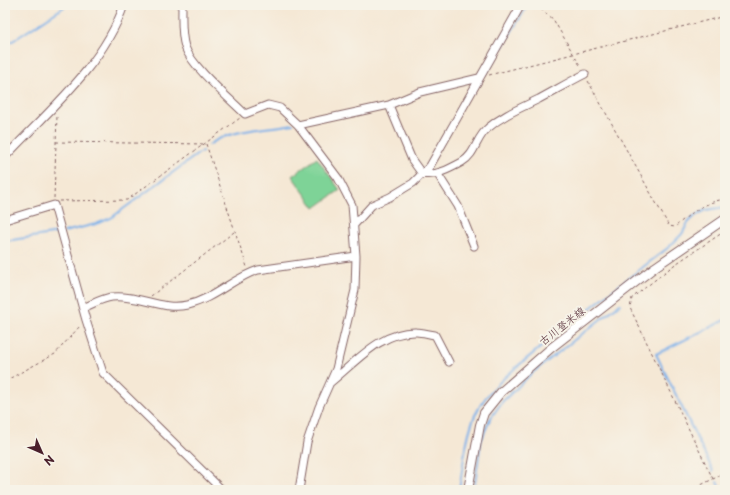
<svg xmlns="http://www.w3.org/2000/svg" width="730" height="495" font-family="'Playpen Sans','Klee One',sans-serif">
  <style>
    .green { fill: #7ed397; stroke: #647961 }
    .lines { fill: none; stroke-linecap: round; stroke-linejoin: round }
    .stream { stroke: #7bb1ea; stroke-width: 2 }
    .minor-casing { stroke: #866566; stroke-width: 9 }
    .major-casing { stroke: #866566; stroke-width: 10 }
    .path { stroke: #866566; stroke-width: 1; stroke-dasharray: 3 3; stroke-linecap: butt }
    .minor { stroke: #fff; stroke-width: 7 }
    .major { stroke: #fff; stroke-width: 8 }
    .labels { text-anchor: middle; stroke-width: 4; stroke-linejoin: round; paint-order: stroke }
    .street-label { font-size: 11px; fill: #4a1f2b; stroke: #f7f3e8 }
  </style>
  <rect width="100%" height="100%" fill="#f7f3e8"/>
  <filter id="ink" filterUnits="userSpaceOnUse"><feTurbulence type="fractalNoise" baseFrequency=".025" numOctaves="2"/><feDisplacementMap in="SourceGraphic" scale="8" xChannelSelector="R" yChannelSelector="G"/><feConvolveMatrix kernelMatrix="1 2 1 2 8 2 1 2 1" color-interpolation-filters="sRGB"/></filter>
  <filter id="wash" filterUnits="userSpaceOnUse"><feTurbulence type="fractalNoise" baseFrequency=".012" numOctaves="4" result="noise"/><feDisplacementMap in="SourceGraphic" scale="16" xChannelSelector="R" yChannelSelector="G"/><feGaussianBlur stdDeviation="0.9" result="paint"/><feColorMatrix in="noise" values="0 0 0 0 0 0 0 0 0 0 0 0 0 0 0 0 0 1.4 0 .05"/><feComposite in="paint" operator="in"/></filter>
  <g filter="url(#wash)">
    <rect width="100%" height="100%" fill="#f5e8d5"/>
    <path class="green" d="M317,158L340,190L315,208L292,176Z"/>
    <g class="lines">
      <path class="stream" d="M5,46L67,5
        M486,73L528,5
        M209,145C230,129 268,129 293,124
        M64,232L96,224L111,218L202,151
        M5,241L59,233
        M713,471L656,354L725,320
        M717,482L721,490
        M459,490C463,466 466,434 476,413C487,389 519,365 540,348C582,314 626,280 669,247L682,234L688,223L695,216L706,210L725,207
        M474,490L481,441L490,419L502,402L531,374L620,304"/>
    </g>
  </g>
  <g filter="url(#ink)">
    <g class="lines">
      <defs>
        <path id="minor" d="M180,5L182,6C182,20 181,34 185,47C192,67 229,98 245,114L268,105L280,108L298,125L338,178L352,205L356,256L355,290L336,369L319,407L307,442L299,490
          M389,105L412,160L422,174C435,177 451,168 462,162C476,154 476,137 488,128C503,115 521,108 539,99C554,91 569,82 585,74
          M298,125L389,105L420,92L479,78
          M5,157C48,111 103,66 124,5
          M437,173L458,206L474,246
          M5,220L54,205L86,320L103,373L222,490
          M354,225L372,205L390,197L413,183L430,166L521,5
          M83,308C93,304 102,298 112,297C137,294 162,311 187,305C214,299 233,278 258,270L356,256
          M331,382C356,362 381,331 416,332C422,332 428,334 435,335L449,362"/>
        <path id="major" d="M468,490L480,425L484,413L501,392L551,348L655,267L725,219"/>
      </defs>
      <use href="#minor" class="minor-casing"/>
      <use href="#major" class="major-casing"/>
      <path class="path" d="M536,5L553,19L581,67
        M489,75L725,16
        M588,81L669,226L675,227C689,214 705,202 725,199
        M56,142L206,144L247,267
        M54,198L57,116
        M59,201L127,200L240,118
        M151,296L234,232
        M5,381L55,354L80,326
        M713,479L630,308L632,298L674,265L725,231
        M691,490L725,473"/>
      <use href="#minor" class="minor"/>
      <use href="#major" class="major"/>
    </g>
  </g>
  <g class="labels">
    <g class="street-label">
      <text transform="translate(562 326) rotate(-38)" y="4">古川登米線</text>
    </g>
  </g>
  <rect width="730" height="495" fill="none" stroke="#f7f3e8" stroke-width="20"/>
  <g transform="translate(42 453) rotate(135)" stroke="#f7f3e8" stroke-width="3" paint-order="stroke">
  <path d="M0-3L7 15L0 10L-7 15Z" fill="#4a1f2b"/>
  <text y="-6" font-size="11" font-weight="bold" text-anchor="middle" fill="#4a1f2b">N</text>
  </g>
</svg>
